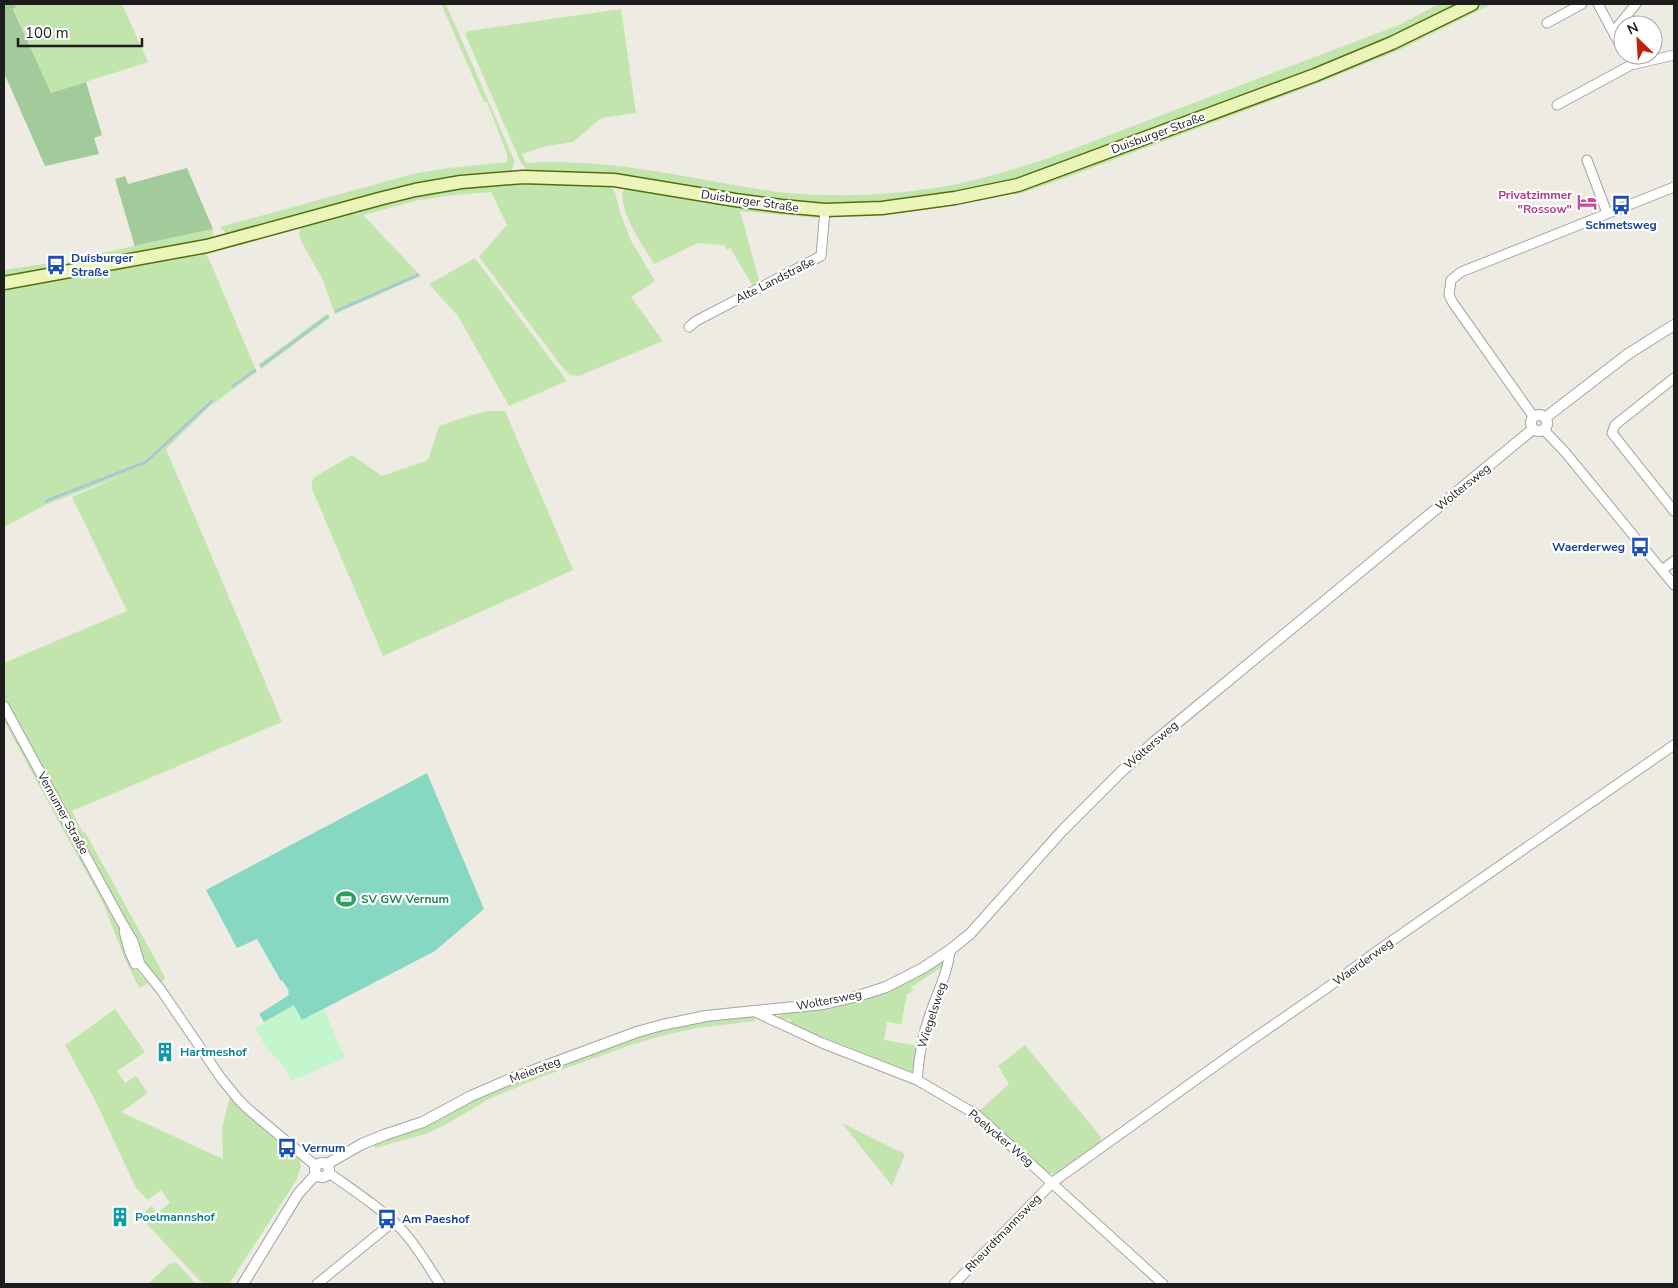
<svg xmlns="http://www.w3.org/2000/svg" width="1678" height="1288" font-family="'Nunito Sans',sans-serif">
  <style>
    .grass { fill: #c1e5ac }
    .forest { fill: #a3ca9b }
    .park { fill: #c3f6cd }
    .pitch { fill: #86d8c2 }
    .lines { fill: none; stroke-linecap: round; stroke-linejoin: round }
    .stream { stroke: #a6c7d9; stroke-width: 2.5 }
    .minor-casing { stroke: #a4a4a4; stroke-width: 11 }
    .tertiary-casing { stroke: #a4a4a4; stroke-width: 12 }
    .secondary-casing { stroke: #566d0b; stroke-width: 15 }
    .minor { stroke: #fff; stroke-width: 9 }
    .tertiary { stroke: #fff; stroke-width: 10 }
    .secondary { stroke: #ebf5ba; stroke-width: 12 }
    .labels { text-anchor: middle; stroke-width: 4.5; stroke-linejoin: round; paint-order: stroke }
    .street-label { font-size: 12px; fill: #1d1d1d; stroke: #fff }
    .hotel-label { font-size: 12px; font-weight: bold; fill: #b23c85; stroke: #fff; text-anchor: end }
    .transit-label { font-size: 12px; font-weight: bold; fill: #164399; stroke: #fff; text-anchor: start }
    .leisure-label { font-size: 12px; font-weight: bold; fill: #27864d; stroke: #fff; text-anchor: start }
    .culture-label { font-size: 12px; font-weight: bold; fill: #0d838f; stroke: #fff; text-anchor: start }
  </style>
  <rect width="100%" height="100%" fill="#eeebe3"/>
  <path class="grass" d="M14,4H122L148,62L51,93L13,8L15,7Z
    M441,4H446L515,162L511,173L229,236L220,227L413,174L449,168L507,162V154L487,102H484Z
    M1439,4H1463L1335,63L1008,183L961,193L873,204L818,205L529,173L521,163L465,34L468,31L621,9L636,113L601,118L573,142L547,146L522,154L526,163C586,159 646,169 706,180C730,184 753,189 777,192C837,198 901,196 961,183C991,177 1020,167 1049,158L1399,25Z
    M1481,4H1492L1397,51L1319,83L1057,181L1015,195L1013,191L1394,47Z
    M501,182L608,184L615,192L620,212L630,239L655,281L631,297L663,341L579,376L571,375L563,368L479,257L507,225L491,192L453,195L419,200L363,215L421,276L335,314L323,280L300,239L299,233L303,225L417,194Z
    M629,186L817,214L820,218L740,211L760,284L754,288L730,248L727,250L724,245L698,243L654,264C642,243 622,218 622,192Z
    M213,229V240L4,278V270L55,262L56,265L84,259V257Z
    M202,251L208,257L257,372L210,406L166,449L282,722L72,811L83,833L85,832L160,968L165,978L161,983L141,960L4,699V663L127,611L72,497L125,474L45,505L4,527V287Z
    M475,258L567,381L509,406L458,316L429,284Z
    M328,313L330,318L261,369L259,364Z
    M489,411H505L573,570L383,656L312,489V482L315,477L352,455L382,476L428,460L439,426L471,415Z
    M4,713L119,925C127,950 128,964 148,983L139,988L124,957L103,903L4,721Z
    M940,961L945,965L910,988L914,990L907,994L901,1024L887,1022L884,1040L918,1046C917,1056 919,1069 908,1074L790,1023L791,1019H779L781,1012L815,1009Z
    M115,1009L145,1052L117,1071L125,1083L136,1076L148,1093L121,1112L223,1159L222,1128L230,1096L240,1107L300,1158L301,1167L296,1181L229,1284H203L144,1221C143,1213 145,1211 152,1206L157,1213L170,1203L161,1190L148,1200L136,1188L95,1100L65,1045Z
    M751,1015L756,1021L696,1028L661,1036L628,1046L541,1077L489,1099L447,1124L428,1133L375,1148L374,1146V1143L420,1129L444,1118L473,1099L509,1083L624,1040L665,1028L703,1021Z
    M1025,1045L1101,1137L1100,1144L1058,1174L1048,1173L995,1124L978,1112L1009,1084L998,1066Z
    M842,1123L905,1154L892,1186Z
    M176,1262L196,1284H151L149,1283L168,1265Z"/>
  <path class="forest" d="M4,4H14L16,7L13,9L51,93L86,82L102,135L94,138L99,154L45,166L4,73Z
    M187,168L213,229L138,245L135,247L115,179L125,176L128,184Z"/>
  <path class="park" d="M294,1005L303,1020L324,1009L345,1058L291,1081L286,1069L265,1046L255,1028Z"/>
  <path class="pitch" d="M427,773L484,909L435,951L302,1020L294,1005L264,1022L259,1014L289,995L288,992L289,991L282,980L281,981L257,939L237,948L206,890Z"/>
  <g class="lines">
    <path class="stream" d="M336,311L418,275
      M261,366L327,317
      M233,386L255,370
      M46,501L146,462L212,401"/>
    <defs>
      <path id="minor" d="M1598,4L1613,32
        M1547,23L1582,4
        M1623,50L1613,32L1636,4
        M1557,105L1631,65L1674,55
        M1587,160L1607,213
        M689,327L696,321L821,256L825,210
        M1674,378L1615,425L1612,433L1674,511
        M1533,416L1453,303L1449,295L1451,280L1461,272L1674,187
        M1544,430L1565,452L1674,585
        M1662,570L1674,561
        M4,706L121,921L133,941L140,964L161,990L221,1078L238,1099L248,1109L316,1166
        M124,931L129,950L135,964
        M755,1012L822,1043L917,1080L977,1115L1163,1284
        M917,1080C919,1057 922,1036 930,1014C937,993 948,973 950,950
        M329,1173C354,1191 381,1208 402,1230C417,1246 428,1266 440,1284
        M317,1284L393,1222
        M954,1284L1053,1182L1243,1046L1324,990L1380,949L1674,745"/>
      <path id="tertiary" d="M1531 423a8 8 0 1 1 16 0a8 8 0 1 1-16 0Z
        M1545,418L1628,354L1674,325
        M315 1170a7 7 0 1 1 14 0a7 7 0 1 1-14 0Z
        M327,1164L362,1144L384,1135L423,1122L471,1096L513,1078L637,1032L662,1025L706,1016L824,1004L858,996L886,987L923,968L950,950L970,934L1061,832L1122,771L1154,742L1533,429
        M243,1284L298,1194L316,1174"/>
      <path id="secondary" d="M4,283L207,246L379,199L415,190L461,182L523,177L614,180L735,200L782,206L825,210L882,208L955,198L1018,185L1315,75L1392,43L1472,4"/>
    </defs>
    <use href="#minor" class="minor-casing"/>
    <use href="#tertiary" class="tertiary-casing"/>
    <use href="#secondary" class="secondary-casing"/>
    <use href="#minor" class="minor"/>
    <use href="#tertiary" class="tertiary"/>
    <use href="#secondary" class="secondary"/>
  </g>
  <defs>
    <symbol id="hotel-bare" viewBox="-9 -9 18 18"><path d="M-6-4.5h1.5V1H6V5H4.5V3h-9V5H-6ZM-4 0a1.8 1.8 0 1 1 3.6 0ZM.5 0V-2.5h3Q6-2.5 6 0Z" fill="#d1479c" stroke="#fff" stroke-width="2.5" paint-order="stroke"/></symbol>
    <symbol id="bus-bare" viewBox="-9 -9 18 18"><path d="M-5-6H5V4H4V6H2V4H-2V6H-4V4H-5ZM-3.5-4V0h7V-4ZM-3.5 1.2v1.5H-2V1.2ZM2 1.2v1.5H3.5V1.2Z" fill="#1a4fb4" stroke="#fff" stroke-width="2.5" paint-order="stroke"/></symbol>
    <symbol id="stadium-bare" viewBox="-9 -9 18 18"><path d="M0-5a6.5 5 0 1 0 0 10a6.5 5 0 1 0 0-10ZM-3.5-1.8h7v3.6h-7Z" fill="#2e9e5b" stroke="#fff" stroke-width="2.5" paint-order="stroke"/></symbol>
    <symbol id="building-bare" viewBox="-9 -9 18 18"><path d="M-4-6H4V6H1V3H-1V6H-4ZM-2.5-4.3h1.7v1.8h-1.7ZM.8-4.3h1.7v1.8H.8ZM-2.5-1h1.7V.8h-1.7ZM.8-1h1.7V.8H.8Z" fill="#0f9aa8" stroke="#fff" stroke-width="2.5" paint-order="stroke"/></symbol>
  </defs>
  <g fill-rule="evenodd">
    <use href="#hotel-bare" x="1573" y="188" width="28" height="28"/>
    <use href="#bus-bare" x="1607" y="191" width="28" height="28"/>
    <use href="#bus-bare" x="42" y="251" width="28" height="28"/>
    <use href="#bus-bare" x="1626" y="533" width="28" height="28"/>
    <use href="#stadium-bare" x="332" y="885" width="28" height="28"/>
    <use href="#building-bare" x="151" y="1038" width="28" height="28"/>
    <use href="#bus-bare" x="273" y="1134" width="28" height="28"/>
    <use href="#building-bare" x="106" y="1203" width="28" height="28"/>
    <use href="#bus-bare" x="373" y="1205" width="28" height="28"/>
  </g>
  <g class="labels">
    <g class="street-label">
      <text transform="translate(1158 133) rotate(-20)" y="4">Duisburger Straße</text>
      <text transform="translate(750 201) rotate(8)" y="4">Duisburger Straße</text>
      <text transform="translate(775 280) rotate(-27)" y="4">Alte Landstraße</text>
      <text transform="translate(1463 487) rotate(-39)" y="4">Woltersweg</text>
      <text transform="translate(1151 745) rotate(-41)" y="4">Woltersweg</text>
      <text transform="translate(63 813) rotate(61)" y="4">Vernumer Straße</text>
      <text transform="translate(1363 962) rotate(-36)" y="4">Waerderweg</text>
      <text transform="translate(829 1000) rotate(-11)" y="4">Woltersweg</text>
      <text transform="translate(932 1015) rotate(-72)" y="4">Wiegelsweg</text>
      <text transform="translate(535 1070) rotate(-21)" y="4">Meiersteg</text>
      <text transform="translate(1001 1138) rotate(40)" y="4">Poelycker Weg</text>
      <text transform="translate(1003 1233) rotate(-46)" y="4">Rheurdtmannsweg</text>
    </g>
    <g class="hotel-label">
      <text x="1572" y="199">Privatzimmer<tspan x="1572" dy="14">"Rossow"</tspan></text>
    </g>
    <g class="transit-label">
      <text x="1621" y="229" text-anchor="middle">Schmetsweg</text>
      <text x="71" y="262">Duisburger<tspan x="71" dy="14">Straße</tspan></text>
      <text x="1625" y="551" text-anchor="end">Waerderweg</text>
      <text x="302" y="1152">Vernum</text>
      <text x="402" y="1223">Am Paeshof</text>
    </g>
    <g class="leisure-label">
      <text x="361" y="903">SV GW Vernum</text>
    </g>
    <g class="culture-label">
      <text x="180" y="1056">Hartmeshof</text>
      <text x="135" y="1221">Poelmannshof</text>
    </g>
  </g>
  <rect width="1678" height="1288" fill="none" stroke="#1d1d1d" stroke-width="10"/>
  <g transform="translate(1638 40) rotate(335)"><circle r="24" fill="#ffffff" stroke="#a5a5a5"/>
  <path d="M0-4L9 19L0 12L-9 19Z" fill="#be220c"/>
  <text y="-8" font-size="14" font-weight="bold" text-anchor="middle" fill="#1d1d1d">N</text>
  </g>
  <path d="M18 38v8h124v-8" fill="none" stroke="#1d1d1d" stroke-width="2.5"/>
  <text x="25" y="38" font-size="15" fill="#1d1d1d" stroke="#ffffff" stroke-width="4" paint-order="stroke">100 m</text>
</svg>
